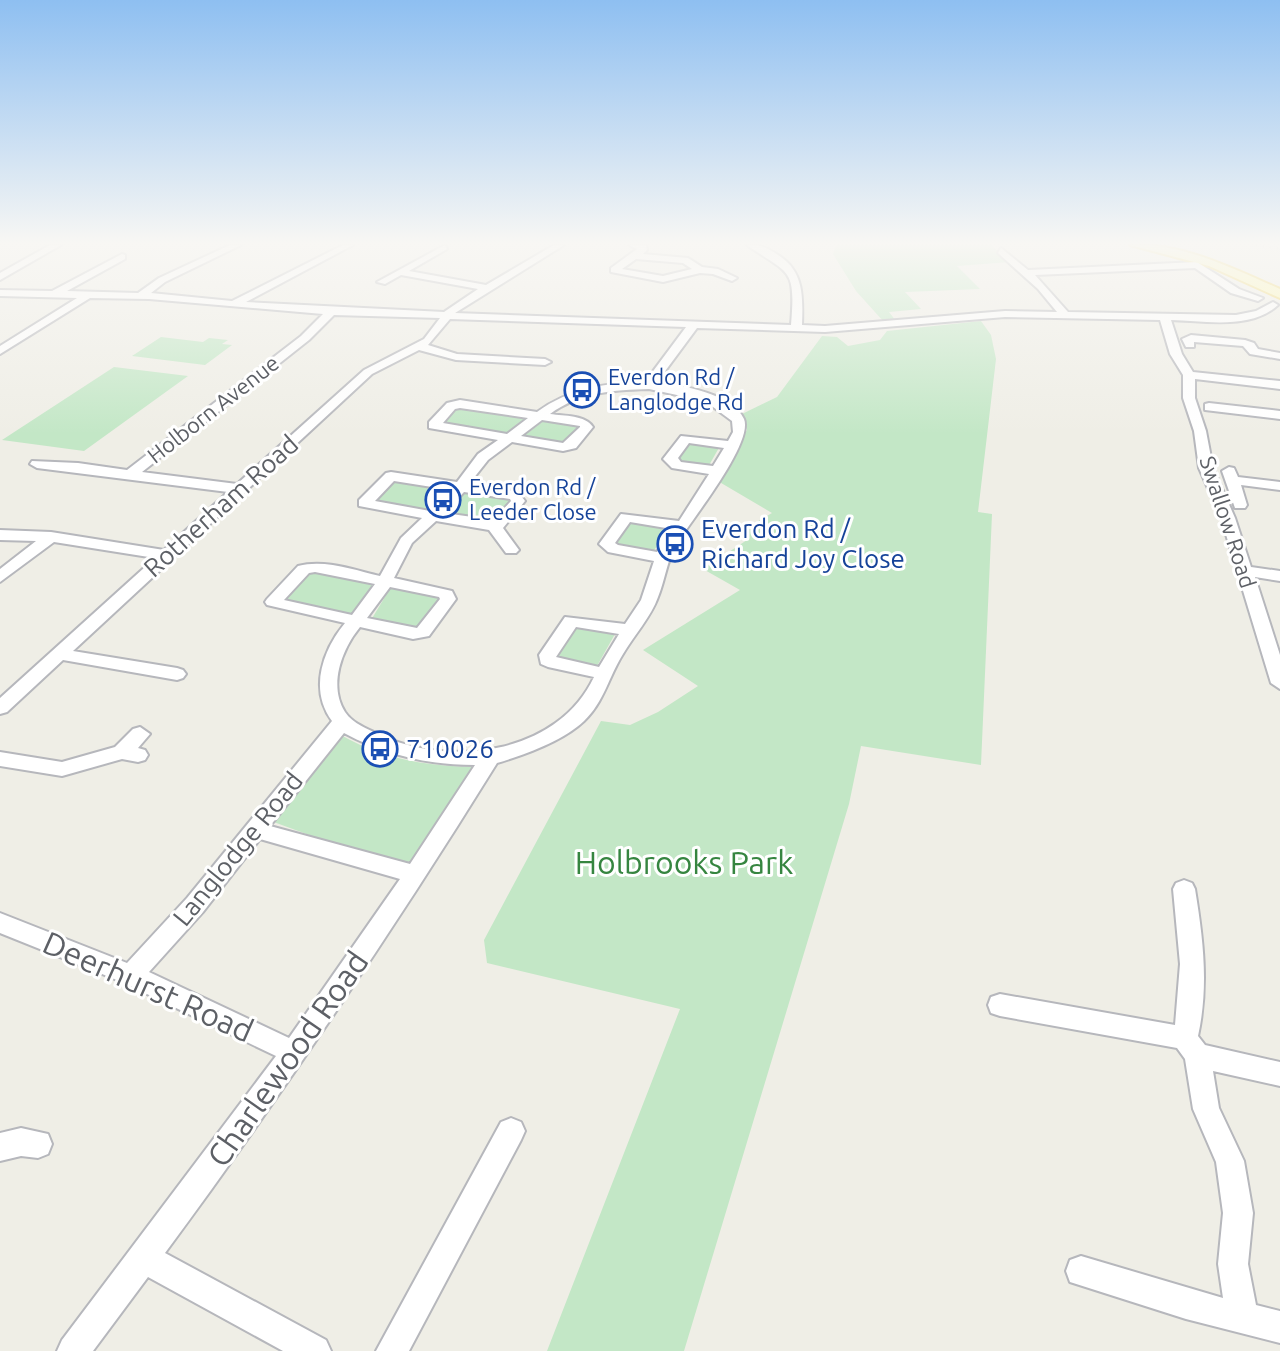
<svg xmlns="http://www.w3.org/2000/svg" width="1280" height="1351" font-family="Ubuntu,sans-serif">
  <style>
    .green { fill: #c3e7c6 }
    .lines { fill: none; stroke-linecap: round; stroke-linejoin: round }
    .minor-casing { stroke: #b6b7bc; stroke-width: 4 }
    .major-casing { stroke: #f1d55e; stroke-width: 4 }
    .minor { fill: #fff; fill-rule: evenodd }
    .major { fill: #fef9ac; fill-rule: evenodd }
    .rail { stroke: #b6b7b7; stroke-width: 2; stroke-dasharray: 1 6; stroke-linecap: butt }
    .labels { text-anchor: middle; stroke-width: 6; stroke-linejoin: round; paint-order: stroke }
    .far-transit-label { font-size: 22px; fill: #164399; stroke: #fff; text-anchor: start }
    .far-street-label { font-size: 22px; fill: #5d6066; stroke: #fff }
    .street-label { font-size: 26px; fill: #5d6066; stroke: #fff }
    .transit-label { font-size: 26px; fill: #164399; stroke: #fff; text-anchor: start }
    .near-park-label { font-size: 32px; fill: #368540; stroke: #fff }
    .near-street-label { font-size: 32px; fill: #5d6066; stroke: #fff }
  </style>
  <rect width="100%" height="100%" fill="#efeee6"/>
  <path class="green" d="M836,245H991L1010,262L957,266L980,289L905,292L921,309L889,312L896,321L884,322L856,291L833,254Z
    M981,321L991,335L996,359L978,512L992,514L981,765L861,746L849,804L684,1351H547L680,1009L487,963L484,940L601,721L630,725L658,712L698,686L643,650L740,590L703,569L747,540L736,534L772,513L716,480L747,430L742,414L777,397L822,336L837,337L848,346L880,340L887,331Z
    M161,337L203,342L209,338L228,340L222,344L232,345L205,365L132,356Z
    M114,367L188,376L84,451L2,440Z
    M455,406L532,417L506,436L439,425Z
    M546,419L583,426L568,444L521,438Z
    M687,442L720,446L708,467L677,462L675,460Z
    M391,480L450,488L426,512L371,502Z
    M466,491L511,498L513,500L494,522L443,514Z
    M628,520L670,528L652,553L615,546L612,544Z
    M312,570L374,583L350,616L281,602L307,572Z
    M391,587L440,598L441,601L415,629L371,620Z
    M572,625L614,631L615,634L597,666L555,659L554,656Z
    M339,734C382,759 425,766 474,767L418,860L407,865L339,846L271,821Z"/>
  <g class="lines">
    <defs>
      <path id="minor" d="M50,245H61L0,280V273Z
        M230,245H241L165,282L151,293L232,301L343,245H353L246,302L444,312L478,289L401,275L385,284L377,282L445,245L447,249L409,271L486,285L554,245H564L455,313L791,325C796,266 789,275 747,245C759,244 768,248 778,255C804,271 803,297 802,325L825,326L1005,311L1057,312L1038,289L998,253L1001,248L1028,270L1197,262L1239,289L1263,298L1258,301L1231,293L1195,268L1035,275L1068,312L1236,315L1256,311L1273,302L1278,305C1251,330 1205,321 1171,320L1182,354L1193,372L1280,381V389L1195,379V398L1206,431L1213,468L1235,518L1251,567L1280,571V581L1255,577L1280,655V689L1271,683L1221,518L1199,468L1194,431L1183,398V375L1170,354L1160,320L1005,317L825,332L697,328L657,382C682,386 732,393 744,419C754,443 689,523 676,545C667,560 665,580 658,597C651,617 634,635 623,654C609,676 604,702 584,721C563,741 524,755 497,763C393,931 283,1093 165,1253L326,1340L331,1351H283L148,1277L93,1351H57L62,1340L276,1056L122,982L0,933V913L127,963L187,898L332,721C309,690 322,651 345,623L267,605L265,602L267,599L298,566C325,559 354,570 380,576L401,538L422,518L359,506V500L386,473L391,472L457,482L478,454L498,440L429,428V422L447,403L460,400L537,412C570,388 606,383 645,382L686,327L450,319L428,345L457,354L545,359L551,362L545,365L456,360L419,350L372,374L73,651L177,668L183,670L186,674L183,678L177,680L63,660L7,712L0,714V698L155,558L54,542L0,582V569L36,541L0,540V530L51,532L164,550L228,492L37,468L30,464L32,461L78,463L127,470L301,336L323,314L149,299L90,298L0,354V346L77,298L0,296V290L52,291L122,254L125,255V259L67,291L138,293L159,278ZM334,315L440,318L424,339L364,370L237,484L142,472L309,340ZM649,389L705,401L732,421L733,432L728,441L681,436L663,459L672,468L709,474L679,521L621,514L599,544L608,552L654,561L641,600L625,624L565,617L539,655L541,664L548,667L594,677C558,754 451,768 380,735C368,729 353,724 345,712C328,685 342,649 360,627L413,639L429,636L456,599L452,591L394,578L412,543L436,521L489,530L506,553H516L519,550L503,528L525,501C516,486 487,487 469,484L488,460L512,442L563,451L576,448L593,427C585,415 565,416 550,414C580,392 614,390 649,389ZM460,408L528,418L507,434L443,423L455,409ZM542,420L580,426V427L563,443L521,436ZM689,443L724,448L713,466L681,462L678,458ZM394,481L451,490L430,511L375,501ZM464,492L510,499L511,501L494,520L444,513ZM630,522L672,529L657,552L618,545L615,543ZM315,572L375,584L352,615L284,600L309,573ZM390,587L439,597L440,599L417,628L367,618ZM576,627L619,634L599,667L556,657ZM344,733C385,755 428,765 475,765L410,864L270,826ZM260,839L400,879L289,1038L149,972L203,912Z
        M629,245H646L647,250L643,254L688,258L702,267L718,269L737,278L732,281L713,274L700,273L663,282L611,272V268L637,249ZM636,259L683,263L692,269L663,276L622,269Z
        M1191,335L1245,340L1254,343L1258,349L1280,353V359L1250,354L1243,346L1194,342V347H1186L1182,339Z
        M1209,403L1280,411V419L1205,410V404Z
        M1229,467L1234,468L1238,477L1280,482V490L1241,485L1247,505L1245,508H1235L1222,471Z
        M140,727L150,734L138,748L145,750L148,755L145,760L138,762L122,759L62,776L0,766V752L62,762L115,747L133,729Z
        M1184,880L1192,883L1195,889C1203,938 1209,986 1198,1036L1205,1045L1280,1062V1086L1213,1071L1219,1108L1244,1161L1253,1213L1248,1264L1256,1305L1280,1311V1343L1186,1319L1070,1282L1066,1271L1070,1260L1081,1256L1223,1298L1218,1264L1223,1213L1216,1162L1193,1109L1185,1059L1177,1048L1000,1016L991,1013L988,1005L991,997L1000,994L1175,1025L1180,964L1173,889L1176,883Z
        M511,1118L521,1122L525,1131L521,1140L409,1351H376L501,1122Z
        M21,1128L48,1134L52,1144L48,1154L38,1158L21,1156L0,1161V1133Z"/>
      <path id="major" d="M1130,245C1179,241 1236,270 1280,289V298L1209,266Z"/>
    </defs>
    <use href="#minor" class="minor-casing"/>
    <use href="#major" class="major-casing"/>
    <use href="#minor" class="minor"/>
    <use href="#major" class="major"/>
    <path class="rail" d="M1256,245L1280,249"/>
  </g>
  <linearGradient id="sky" x2="0" y2="1"><stop stop-color="#8ebff1"/><stop offset="0.56" stop-color="#f8f7f4"/><stop offset="1" stop-color="#f8f7f4" stop-opacity="0"/></linearGradient>
  <rect width="1280" height="434" fill="url(#sky)"/>
  <defs>
    <symbol id="bus-ring" viewBox="-11 -11 22 22"><circle r="9.5" fill="#fff" stroke="#1a4fb4" stroke-width="1.5"/><path d="M-5-6H5V4H4V6H2V4H-2V6H-4V4H-5ZM-3.5-4V0h7V-4ZM-3.5 1.2v1.5H-2V1.2ZM2 1.2v1.5H3.5V1.2Z" fill="#1a4fb4"/></symbol>
  </defs>
  <g fill-rule="evenodd">
    <use href="#bus-ring" x="562" y="370" width="40" height="40"/>
    <use href="#bus-ring" x="423" y="480" width="40" height="40"/>
    <use href="#bus-ring" x="655" y="524" width="40" height="40"/>
    <use href="#bus-ring" x="360" y="729" width="40" height="40"/>
  </g>
  <g class="labels">
    <g class="far-transit-label">
      <text x="608" y="385">Everdon Rd /<tspan x="608" dy="25">Langlodge Rd</tspan></text>
      <text x="469" y="495">Everdon Rd /<tspan x="469" dy="25">Leeder Close</tspan></text>
    </g>
    <g class="far-street-label">
      <text transform="translate(213 409) rotate(-38)" y="8">Holborn Avenue</text>
      <text transform="translate(1228 522) rotate(72)" y="8">Swallow Road</text>
    </g>
    <g class="street-label">
      <text transform="translate(221 506) rotate(-42)" y="9">Rotherham Road</text>
      <text transform="translate(238 849) rotate(-51)" y="9">Langlodge Road</text>
    </g>
    <g class="transit-label">
      <text x="701" y="538">Everdon Rd /<tspan x="701" dy="30">Richard Joy Close</tspan></text>
      <text x="406" y="758">710026</text>
    </g>
    <g class="near-park-label">
      <text x="684" y="874">Holbrooks Park</text>
    </g>
    <g class="near-street-label">
      <text transform="translate(148 987) rotate(24)" y="11">Deerhurst Road</text>
      <text transform="translate(288 1059) rotate(-55)" y="11">Charlewood Road</text>
    </g>
  </g>
</svg>
